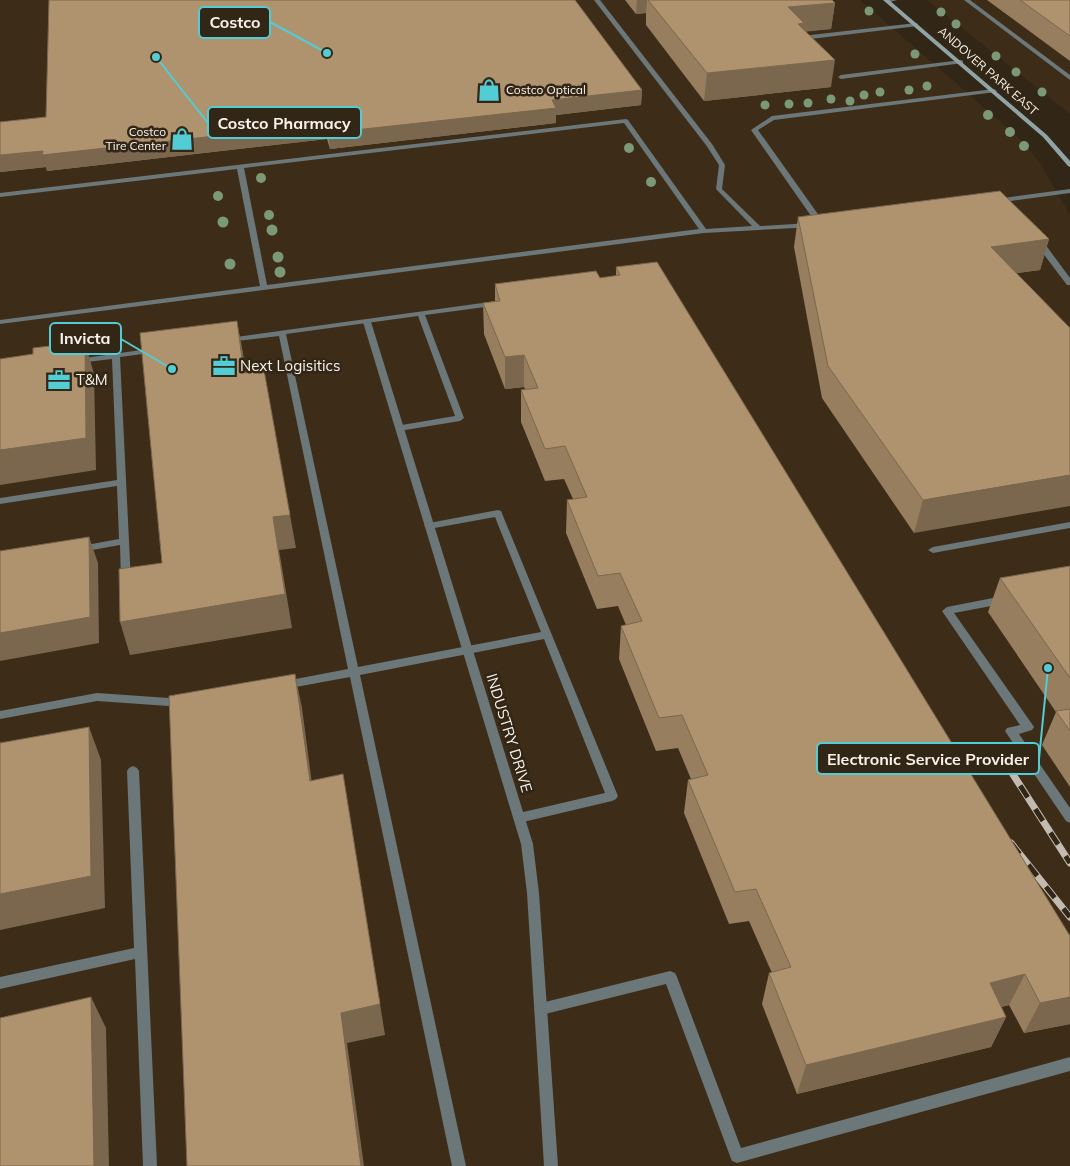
<svg xmlns="http://www.w3.org/2000/svg" width="1070" height="1166" font-family="Mulish,sans-serif">
  <style>
    .built { fill: #3d2d18 }
    .lines { fill: none; stroke-linecap: round; stroke-linejoin: round }
    .lane { fill: #6b7778; fill-rule: evenodd }
    .street { fill: #6b7778; fill-rule: evenodd }
    .secondary { fill: #91a4a5; fill-rule: evenodd }
    .rail-casing { stroke: #c4bbb0; stroke-width: 7 }
    .rail { stroke: #322617; stroke-width: 5; stroke-dasharray: 14; stroke-linecap: butt }
    .tree { fill: #7b9877 }
    .wall { fill: #967e5f }
    .shaded-wall { fill: #7a674d }
    .building { fill: #af936e; stroke: #7a674d }
    .labels { text-anchor: middle; stroke-width: 5; stroke-linejoin: round; paint-order: stroke }
    .far-street-label { font-size: 12px; fill: #fbf3ea; stroke: #322617 }
    .far-poi-label { font-size: 12px; fill: #fbf3ea; stroke: #322617; text-anchor: start }
    .poi-label { font-size: 15px; fill: #fbf3ea; stroke: #322617; text-anchor: start }
    .street-label { font-size: 15px; fill: #fbf3ea; stroke: #322617 }
    .leader { fill: none; stroke: #52ccd5; stroke-width: 2 }
    .callout-dot { fill: #52ccd5; stroke: #322617; stroke-width: 2 }
    .callout { fill: #322617; stroke: #52ccd5; stroke-width: 2 }
    .callout-label { font-size: 16px; text-anchor: middle; font-weight: bold; fill: #fbf3ea }
  </style>
  <rect width="100%" height="100%" fill="#322617"/>
  <path class="built" d="M0,0H860L1018,137L1040,163L1070,215V1166H0Z
    M927,0H1070V114Z"/>
  <g class="lines">
    <path class="lane" d="M594,0H600L712,144L725,165L722,189L760,226L810,223H813V227L704,233L0,324V320L260,286L237,169L0,197V193L626,119L628,120L706,229L752,226L716,189L719,165L706,145ZM624,123L699,229L267,285L244,168Z
      M885,0H897L887,3Z
      M964,0H970L1070,75V80Z
      M916,23L918,24V26L802,40L799,38L802,36Z
      M961,60L963,61V63L841,79L838,77L841,75Z
      M994,89L997,91L996,92L774,120L758,130L825,224L821,226H818L751,130L772,116Z
      M1070,189V193L996,203L993,201L996,199Z
      M1036,240H1042L1070,278V285H1067L1036,244Z
      M497,301H500V305L425,315L464,418L460,421L399,431L395,428L396,426L455,416L418,316L286,334L358,667L541,632L495,517L429,529L424,526L429,523L498,510L501,511L618,796L616,799L612,801L519,823L515,821L513,818L515,815L519,813L605,793L544,639L360,675L466,1166H452L350,677L285,689L281,688L280,685L281,682L285,681L348,669L279,336L229,342L225,340L229,338Z
      M155,348L159,350L158,352L120,357L131,582L126,585L121,582L120,545L81,552L76,549L81,546L119,539L117,486L0,504V498L117,480L112,359L78,363L74,361L78,359Z
      M1070,522V528L933,553L928,550L933,547Z
      M1003,596L1007,597L1008,600L1007,603L954,613L1032,724L1034,727L1032,730L1019,734L1070,808V823L1066,821L1005,731L1007,728L1020,725L942,611L947,607Z
      M97,693L183,699L187,700L188,703L187,706L183,707L97,701L0,719V711Z
      M133,766L137,768L139,771L157,1166H143L135,959L0,989V977L134,948L127,771L129,768Z
      M670,971L675,973L677,977L741,1148L1070,1057V1071L737,1163L732,1161L730,1156L666,984L541,1015L536,1013L534,1009L536,1005L541,1003Z"/>
    <path class="street" d="M364,320H367L371,322L533,844L539,893L558,1166H544L527,893L521,844L363,322Z"/>
    <path class="secondary" d="M883,0H889L1047,135L1070,161V167L1068,166L1043,137Z"/>
    <defs>
      <path id="rail" d="M1005,762L1070,863
        M1011,843L1070,917"/>
    </defs>
    <use href="#rail" class="rail-casing"/>
    <use href="#rail" class="rail"/>
  </g>
  <g class="tree">
    <circle cx="869" cy="11" r="4.5"/>
    <circle cx="941" cy="12" r="4.5"/>
    <circle cx="956" cy="24" r="4.5"/>
    <circle cx="915" cy="54" r="4.5"/>
    <circle cx="996" cy="56" r="4.5"/>
    <circle cx="1016" cy="72" r="4.5"/>
    <circle cx="927" cy="86" r="4.5"/>
    <circle cx="909" cy="90" r="4.5"/>
    <circle cx="880" cy="92" r="4.5"/>
    <circle cx="1042" cy="92" r="4.5"/>
    <circle cx="864" cy="95" r="4.5"/>
    <circle cx="831" cy="99" r="4.5"/>
    <circle cx="850" cy="101" r="4.5"/>
    <circle cx="808" cy="103" r="4.5"/>
    <circle cx="789" cy="104" r="4.5"/>
    <circle cx="765" cy="105" r="4.5"/>
    <circle cx="988" cy="115" r="5"/>
    <circle cx="1010" cy="132" r="5"/>
    <circle cx="1024" cy="146" r="5"/>
    <circle cx="629" cy="148" r="5"/>
    <circle cx="261" cy="178" r="5"/>
    <circle cx="651" cy="182" r="5"/>
    <circle cx="218" cy="196" r="5"/>
    <circle cx="269" cy="215" r="5"/>
    <circle cx="223" cy="222" r="5.5"/>
    <circle cx="272" cy="230" r="5.5"/>
    <circle cx="278" cy="257" r="5.5"/>
    <circle cx="230" cy="264" r="5.5"/>
    <circle cx="280" cy="272" r="5.5"/>
  </g>
  <path class="wall" d="M625,0H832L835,3L831,29L806,31L831,87L704,101L646,25V13L636,14Z
    M987,0H1070V61Z
    M642,90L641,105L556,115V123L330,149L327,139L47,171L46,167L0,172V122Z
    M798,217L1049,239L1040,270L1017,273L914,533L822,398L794,247Z
    M616,267L1070,1024L1024,1033L1009,1005L1001,1007L1006,1017L991,1047L797,1094L762,1004L769,973H772L749,921L729,924L684,813L688,780L691,779L678,748L656,751L619,659L621,626L626,625L618,606L597,609L566,533L567,500L573,499L564,479L545,481L521,422V390L525,389L524,387L505,389L484,334L483,303L495,301V284L600,278L616,276Z
    M1070,566V787L1042,745L1056,712L988,612L1000,578Z"/>
  <path class="shaded-wall" d="M637,0H647L646,13L636,14Z
    M835,3L831,29L803,32L788,7Z
    M835,60L831,87L704,101L707,73Z
    M642,90L641,105L556,115V123L330,149L328,133L552,100Z
    M325,124L327,139L47,171L46,167L0,172V155Z
    M1049,239L1040,270L983,278L991,247Z
    M237,321L243,353L250,405L244,373Z
    M85,342L94,374L96,470L0,485V450Z
    M524,355V387L505,389V357Z
    M1070,475V506L914,533L923,500Z
    M290,515L296,548L279,550L292,628L130,655L120,622L273,517Z
    M89,537L98,563L99,643L0,661V633Z
    M295,674L302,708L316,814L310,781Z
    M89,727L101,760L105,908L0,930V894Z
    M343,774L385,1035L347,1043L364,1166H361L341,1013Z
    M1025,974L1009,1005L975,1014L990,983Z
    M91,997L106,1028L109,1166H94Z
    M1070,997V1024L1024,1033L1040,1003Z
    M1006,1017L991,1047L797,1094L806,1065Z"/>
  <path class="building" d="M49,0H575L642,90L552,100L556,108L328,133L325,124L42,155L43,151L0,155V122L46,117Z
    M648,0H832L835,3L788,7L804,23L798,24L835,60L707,73Z
    M1020,0H1070V36Z
    M1000,191L1049,239L991,247L1070,328V475L923,500L828,366L798,217Z
    M657,262L1070,936V997L1040,1003L1025,974L990,983L1006,1017L806,1065L769,973L791,967L756,889L735,892L688,780L708,775L682,715L659,718L621,626L642,621L620,573L598,576L567,500L587,497L565,446L545,449L521,390L538,388L524,355L505,357L483,303L500,301L495,284L596,271L600,278L620,275L616,267Z
    M237,321L244,373L264,370L290,515L273,517L285,594L120,622L119,569L162,563L140,333Z
    M85,342L86,438L0,450V359L33,354V348Z
    M89,537L90,617L0,633V551Z
    M1070,566V678L1000,578Z
    M295,674L310,781L343,774L380,1004L341,1013L361,1166H187L169,696Z
    M1070,709V731L1056,711Z
    M89,727L91,876L0,894V743Z
    M91,997L94,1166H0V1018Z"/>
  <defs>
    <symbol id="shop-bare" viewBox="-9 -9 18 18"><path d="M-5-2.5h2.3a2.7 3.5 0 0 1 5.4 0H5L5.5 6h-11ZM-1.5-2.5h3a1.5 2.3 0 0 0-3 0Z" fill="#52ccd5" stroke="#322617" stroke-width="2.5" paint-order="stroke"/></symbol>
    <symbol id="office-bare" viewBox="-9 -9 18 18"><path d="M-6-3h4V-5.5h4V-3h4V5H-6ZM-1-4.5V-3h2v-1.5ZM-6 0V1H6V0Z" fill="#52ccd5" stroke="#322617" stroke-width="2.5" paint-order="stroke"/></symbol>
  </defs>
  <g fill-rule="evenodd">
    <use href="#shop-bare" x="473" y="74" width="32" height="32"/>
    <use href="#shop-bare" x="166" y="123" width="32" height="32"/>
    <use href="#office-bare" x="208" y="350" width="32" height="32"/>
    <use href="#office-bare" x="43" y="364" width="32" height="32"/>
  </g>
  <g class="labels">
    <g class="far-street-label">
      <text transform="translate(988 71) rotate(41)" y="4">ANDOVER PARK EAST</text>
    </g>
    <g class="far-poi-label">
      <text x="506" y="94">Costco Optical</text>
      <text x="166" y="136" text-anchor="end">Costco<tspan x="166" dy="14">Tire Center</tspan></text>
    </g>
    <g class="poi-label">
      <text x="240" y="371">Next Logisitics</text>
      <text x="76" y="385">T&amp;M</text>
    </g>
    <g class="street-label">
      <text transform="translate(509 733) rotate(73)" y="5">INDUSTRY DRIVE</text>
    </g>
  </g>
  <path class="leader" d="M327 53L270 22M156 57L208 123M172 369L121 339M1048 668L1039 759"/>
  <g class="callout-dot">
    <circle cx="327" cy="53" r="5"/>
    <circle cx="156" cy="57" r="5"/>
    <circle cx="172" cy="369" r="5"/>
    <circle cx="1048" cy="668" r="5"/>
  </g>
  <g class="callout">
    <rect x="199" y="7" width="71" height="31" rx="5"/>
    <rect x="208" y="107" width="153" height="31" rx="5"/>
    <rect x="50" y="323" width="71" height="31" rx="5"/>
    <rect x="817" y="743" width="222" height="31" rx="5"/>
  </g>
  <g class="callout-label">
    <text x="235" y="28">Costco</text>
    <text x="284" y="129">Costco Pharmacy</text>
    <text x="85" y="344">Invicta</text>
    <text x="928" y="765">Electronic Service Provider</text>
  </g>
</svg>
